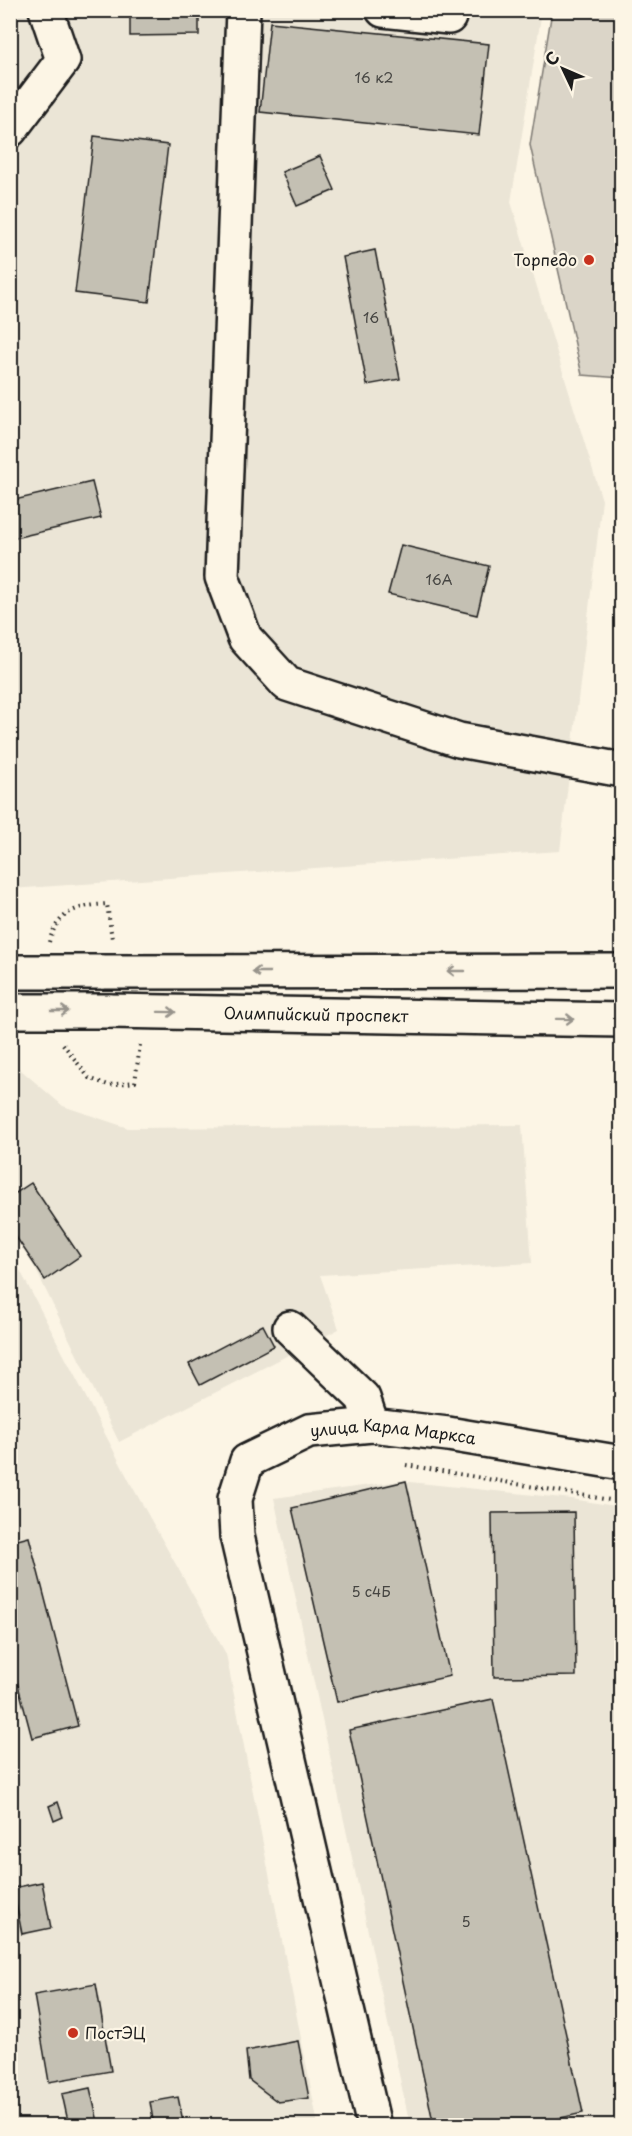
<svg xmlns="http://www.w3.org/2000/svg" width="632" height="2136" font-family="'Playpen Sans',sans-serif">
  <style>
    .built { fill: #ebe5d6 }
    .green { fill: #dbd5c8; stroke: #7c7872; stroke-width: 1.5 }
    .building { fill: #c4c0b3; stroke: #1c1c1c; stroke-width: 1.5 }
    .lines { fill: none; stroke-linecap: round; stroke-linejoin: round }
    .minor-casing { stroke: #1c1c1c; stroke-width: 38 }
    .major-casing { stroke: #1c1c1c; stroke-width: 38 }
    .path { stroke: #1c1c1c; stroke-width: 4; stroke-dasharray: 1.5 4.5; stroke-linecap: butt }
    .minor { stroke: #fcf5e5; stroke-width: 33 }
    .major { stroke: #fcf5e5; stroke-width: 33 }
    .major-bridge-casing { stroke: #1c1c1c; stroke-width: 38; stroke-linecap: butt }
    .major-bridge { stroke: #fcf5e5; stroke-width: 33 }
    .oneway { stroke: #97938b }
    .poi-dot { fill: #c8321e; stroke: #fcf5e5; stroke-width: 2 }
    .labels { text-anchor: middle; stroke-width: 4.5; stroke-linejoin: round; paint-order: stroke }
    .number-label { font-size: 14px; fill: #464542 }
    .poi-label { font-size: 16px; fill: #1c1c1c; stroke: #fcf5e5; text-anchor: end }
    .street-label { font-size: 16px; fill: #1c1c1c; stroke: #fcf5e5 }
  </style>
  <rect width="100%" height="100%" fill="#fcf5e5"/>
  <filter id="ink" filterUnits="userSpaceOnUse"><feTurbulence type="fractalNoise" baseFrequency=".0167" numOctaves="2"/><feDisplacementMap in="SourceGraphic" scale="12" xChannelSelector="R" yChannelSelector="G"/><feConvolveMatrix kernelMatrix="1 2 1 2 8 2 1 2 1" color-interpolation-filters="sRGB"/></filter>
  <g filter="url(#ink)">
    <path class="built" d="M11,11H542L511,202L602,500L560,851L11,889Z
      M10,1065H15L63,1106L128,1128L522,1125L532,1263L320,1275L339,1329L119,1442L11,1218Z
      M10,1251L132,1486L226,1654L318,2125H11Z
      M400,1481L572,1499L621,1507V2125H410L274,1498Z"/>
    <path class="green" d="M552,11H621V378L582,375L530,145Z"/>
    <path class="building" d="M130,10H199V35L130,36Z
      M270,22L489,44L479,135L260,112Z
      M94,136L168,145L149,302L75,293Z
      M320,156L335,190L297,206L282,172Z
      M375,250L400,379L367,385L343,257Z
      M92,482L101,518L10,539V501Z
      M401,545L489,566L477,615L388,594Z
      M31,1183L80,1256L45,1280L10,1228V1197Z
      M263,1325L274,1346L200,1385L189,1364Z
      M406,1481L450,1676L337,1702L292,1508Z
      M574,1512L576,1676L494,1677L492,1513Z
      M29,1537L78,1726L32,1738L10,1655V1542Z
      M493,1699L583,2113L525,2126H434L349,1730Z
      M58,1802L63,1817L54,1821L49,1806Z
      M42,1882L51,1928L22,1934L13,1888Z
      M96,1984L111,2071L49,2082L34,1995Z
      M298,2041L309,2098L278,2102L249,2080L246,2051Z
      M90,2088L99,2126H69L62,2094Z
      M178,2097L184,2126H154L150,2102Z"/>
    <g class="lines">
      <defs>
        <g id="minor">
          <path d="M243,10L222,577L245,638L287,684L459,740L622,770"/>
          <path d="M383,10L449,17L450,10"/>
          <path d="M10,130L63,60L46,10"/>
          <path d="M290,1328L363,1398L372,1425"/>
          <path id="s1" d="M374,2126L237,1536L235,1499L247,1461L309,1431L372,1425L448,1434L622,1463"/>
        </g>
        <g id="major">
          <path d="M101,972L622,971"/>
          <path id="s2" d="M109,1011L622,1020"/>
        </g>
      </defs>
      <use href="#minor" class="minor-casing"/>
      <use href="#major" class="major-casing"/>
      <path class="path" d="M49,942C58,911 77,906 107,904L112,939
        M63,1044L89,1078L108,1085L135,1082L140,1045
        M406,1465L622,1502"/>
      <use href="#minor" class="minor"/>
      <use href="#major" class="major"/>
      <defs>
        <path id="major-bridge" d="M10,972H101
          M10,1011H109"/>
      </defs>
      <use href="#major-bridge" class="major-bridge-casing"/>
      <use href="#major-bridge" class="major-bridge"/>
    </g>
    <defs><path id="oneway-shaft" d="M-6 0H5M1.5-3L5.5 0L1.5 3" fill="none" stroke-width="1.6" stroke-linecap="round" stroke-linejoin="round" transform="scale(1.5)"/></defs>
    <g class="oneway">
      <use href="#oneway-shaft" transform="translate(456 971) rotate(180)"/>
      <use href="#oneway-shaft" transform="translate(261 972) rotate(180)"/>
      <use href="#oneway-shaft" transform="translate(60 1011)"/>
      <use href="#oneway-shaft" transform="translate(167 1012) rotate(1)"/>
      <use href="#oneway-shaft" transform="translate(565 1019) rotate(1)"/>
    </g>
  </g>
  <g class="poi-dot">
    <circle cx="589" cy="260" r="6"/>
    <circle cx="73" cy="2033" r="6"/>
  </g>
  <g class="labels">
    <g class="number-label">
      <text x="374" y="83">16 к2</text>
      <text x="371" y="323">16</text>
      <text x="439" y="585">16А</text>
      <text x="371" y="1597">5 с4Б</text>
      <text x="466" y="1927">5</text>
    </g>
    <g class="poi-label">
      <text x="577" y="266">Торпедо</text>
      <text x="85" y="2039" text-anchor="start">ПостЭЦ</text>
    </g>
    <g class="street-label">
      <text dy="6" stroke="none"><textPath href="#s2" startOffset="207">Олимпийский проспект</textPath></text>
      <text dy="6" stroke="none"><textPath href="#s1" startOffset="836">улица Карла Маркса</textPath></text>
    </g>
  </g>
  <rect width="632" height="2136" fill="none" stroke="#fcf5e5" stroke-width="36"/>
  <rect x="18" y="18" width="596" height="2100" fill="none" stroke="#1c1c1c" stroke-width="2" filter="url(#ink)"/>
  <g transform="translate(563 69) rotate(314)" stroke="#fcf5e5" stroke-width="4.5" paint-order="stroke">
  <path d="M0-4.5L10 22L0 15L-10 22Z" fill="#1c1c1c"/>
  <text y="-9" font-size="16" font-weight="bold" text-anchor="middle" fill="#1c1c1c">С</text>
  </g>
</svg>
